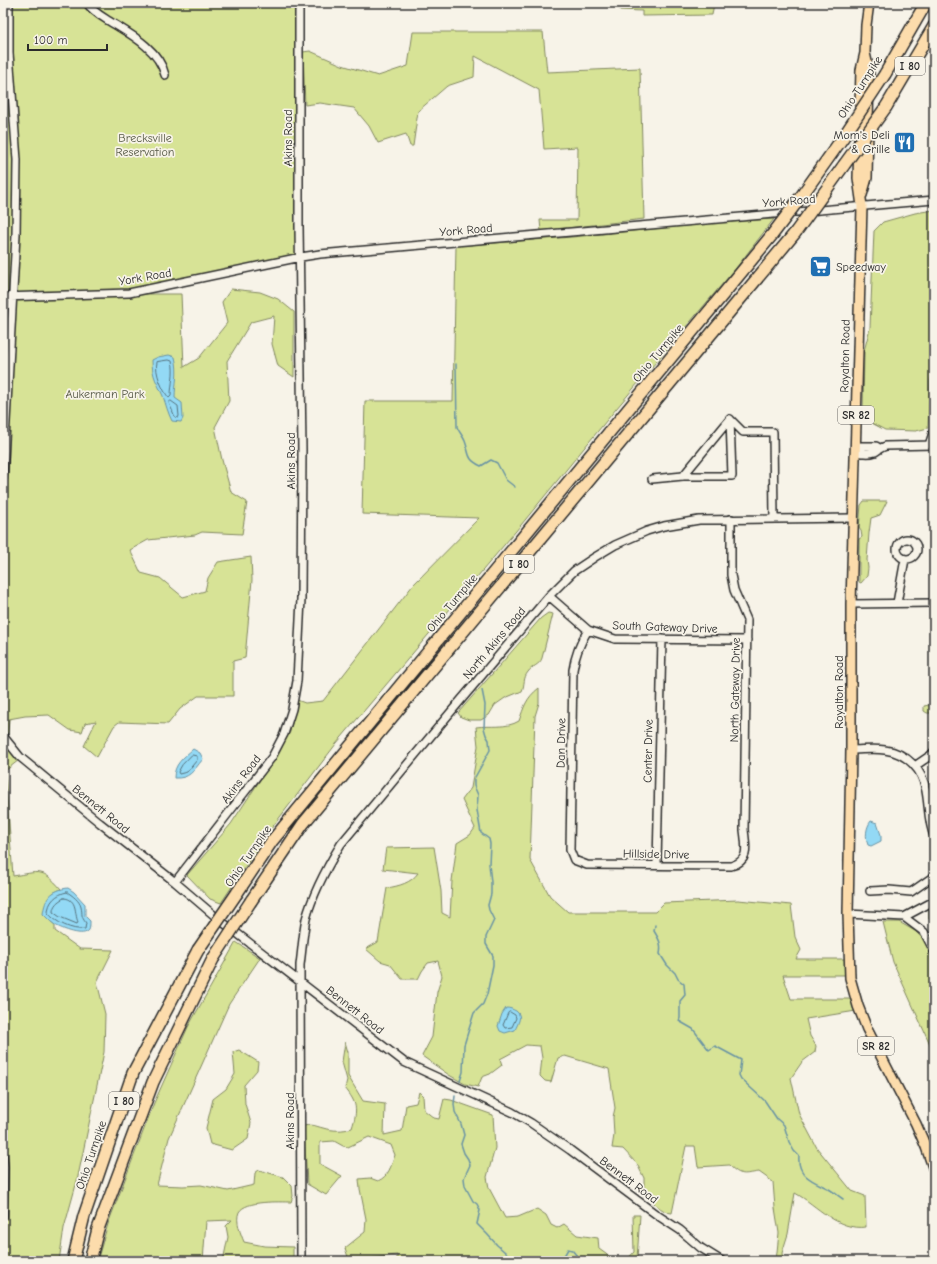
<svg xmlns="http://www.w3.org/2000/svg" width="937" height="1264" font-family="'Comic Neue',sans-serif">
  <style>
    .green { fill: #d7e396; stroke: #818760 }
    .water { fill: #93d9f5; stroke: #6993a4 }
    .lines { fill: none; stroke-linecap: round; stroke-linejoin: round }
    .shore { stroke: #55717c; stroke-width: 1 }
    .stream { stroke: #6993a4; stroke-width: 1.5 }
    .minor-casing { stroke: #2b2b2b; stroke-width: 10 }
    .major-casing { stroke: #2b2b2b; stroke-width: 12 }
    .highway-casing { stroke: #2b2b2b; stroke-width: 14 }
    .minor { stroke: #f7f3e8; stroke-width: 7 }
    .major { stroke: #fcdcac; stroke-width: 9 }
    .highway { stroke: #fcdcac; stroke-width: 11 }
    .highway-bridge-casing { stroke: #2b2b2b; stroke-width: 14; stroke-linecap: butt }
    .highway-bridge { stroke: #fcdcac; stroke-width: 11 }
    .labels { text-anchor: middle; stroke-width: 3.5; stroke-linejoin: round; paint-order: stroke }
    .shield { fill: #f7f3e8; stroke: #686764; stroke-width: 1 }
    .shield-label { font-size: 11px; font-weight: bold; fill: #2b2b2b }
    .street-label { font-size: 12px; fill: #2b2b2b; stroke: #f7f3e8 }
    .poi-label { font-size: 12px; fill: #2b2b2b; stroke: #f7f3e8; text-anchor: end }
    .park-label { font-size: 12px; fill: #565946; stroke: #f7f3e8 }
  </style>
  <rect width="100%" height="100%" fill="#f7f3e8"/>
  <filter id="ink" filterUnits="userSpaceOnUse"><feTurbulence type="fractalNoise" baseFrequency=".025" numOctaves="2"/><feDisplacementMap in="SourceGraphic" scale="8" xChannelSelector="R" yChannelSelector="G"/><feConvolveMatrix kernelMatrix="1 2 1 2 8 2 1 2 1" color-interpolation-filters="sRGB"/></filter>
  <g filter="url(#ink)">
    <path class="green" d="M3,3H300L301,256L132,294H181L184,367L199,358L227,323L222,302L231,289L260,292L278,299L294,312V377L278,366L272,344L274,316L251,322L227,361L229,401L215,427L222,460L231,492L247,502L242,534L202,532L195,535L148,540L130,550L141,573L160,578L183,597L205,591L208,578L218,562L251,557L252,580L245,658L233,661V696H198L180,709L168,724L119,722L114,726L97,757L84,746L96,721L85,723L82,732L70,730L49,715L25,716L9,719L7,744L19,760L5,771L13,876C39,872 42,867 61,889L53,893L48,919L55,925V931L80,949L113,950L97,982L105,1014L104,1052L77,1181L64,1228L59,1261H3Z
      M620,3H714L712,15L642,16V11L620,10Z
      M413,32H543L547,72L640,68L644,219L541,231L540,220H577L578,147L544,149L539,90L475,56L474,77L447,86L418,111L413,146H410L406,134L378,143L369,126L354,108L320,103L305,105L303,52L310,51L342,65L378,76L408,66Z
      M934,210V371L930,381L928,428L916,431L885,430L864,419L863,413L864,351L870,328L874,231L883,222L915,213Z
      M774,219L736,268L616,409L521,525L336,744L267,834L221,903L210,899L187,875L231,824L264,774L290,732L297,700L305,703L323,701L413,585L479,518L362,514L365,401H453L456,246L572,237L723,222Z
      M864,501H887L880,515L871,518L869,533L867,560L868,568L867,576L861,583L859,582V539L862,537L861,531L859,528L861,505Z
      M548,613L553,614L542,658C540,665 532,666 528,672C523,678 525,684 522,691L505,698L495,705L489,715L481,720H469L461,717L458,713L541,618Z
      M539,688V703L535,716L530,860L550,896L568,912H655L664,903L738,900L791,905L795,937L801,950L796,959H845V975H783L791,999H850L856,1011L806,1019L810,1036L816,1046L815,1052L802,1062L791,1078L799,1114L817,1148L852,1191L865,1196L866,1227C837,1231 817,1205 795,1193L788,1234L782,1253L783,1261H776L779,1233L775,1208L773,1182L759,1172C744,1174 741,1177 729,1165L698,1167L695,1146H686L672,1213C662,1213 651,1200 644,1193V1178L637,1164L623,1149L612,1148L614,1135L613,1117L615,1108L609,1069L565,1056L558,1058L551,1082L545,1081L540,1076L542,1058L540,1046L526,1045L500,1059L502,1065L490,1074L482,1077L478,1087L465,1084L449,1075L422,1056L432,1037L437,992L442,976L438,961L428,963L422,971L418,979H402L390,964L380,961L366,949L378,942L387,888C399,886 411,883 418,873L383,869L386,848L434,847L441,891L442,913L450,917L452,881L457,843L470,835L475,828L462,800L471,788L478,746L476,727C490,725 506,729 519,721C524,707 526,698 539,688Z
      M934,704V713H927L924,711V706Z
      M929,905H934V920L929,919Z
      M883,922H899L915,931L926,942L934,967V1053L893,962Z
      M236,942L260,958L229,1004L169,1138L157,1185L183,1186L201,1185L228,1191L254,1185L255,1173L259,1170L283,1177L292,1186L293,1196L291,1202C279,1202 246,1200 239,1212C235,1221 241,1234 244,1242L264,1246L293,1247V1261H223L228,1237L226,1226L232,1220L206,1221L203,1261H97L108,1224L154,1103L188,1027Z
      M345,1042L348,1052V1076L363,1101L385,1104L384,1135L402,1131L406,1105L416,1103L419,1092L423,1096L424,1110L434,1118L439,1119L444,1099L451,1100L493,1115L495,1148L487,1177L489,1188L505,1218L518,1217L537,1209L546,1215L551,1225L557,1228L564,1224L577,1235L598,1238L599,1249L610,1257L626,1261L634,1252L633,1215H640L637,1259L654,1261H397V1255C381,1256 365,1261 349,1260L345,1248L365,1232L366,1219L360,1189L359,1179L370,1178L378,1181C389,1176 391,1166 395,1155L391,1145L369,1137L348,1147L343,1146L334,1141L320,1142V1164L342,1176L326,1195L307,1184L304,1126C313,1124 315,1126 323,1128C333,1131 343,1131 352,1128C358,1109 357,1103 345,1088L347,1080L342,1062Z
      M239,1050L258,1062L257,1070L244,1085L245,1104L251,1123L248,1139L232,1150L210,1144L206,1128L213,1099L226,1089L235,1074L233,1052Z"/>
    <path class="water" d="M169,355L175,357C179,373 175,383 175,398L182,403L183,418L181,422L172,421C168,413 166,405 163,396C157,382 152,377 152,360L158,357Z
      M193,749L200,753L203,759C193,771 190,779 174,778C174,764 183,758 193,749Z
      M871,821L877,823L881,835V841L871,846L868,845C865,837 866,827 871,821Z
      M68,888L74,892L85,904V916L90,921C90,924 90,928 89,930C84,938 62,929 55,925C51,922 47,918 43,914C45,898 51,890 68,888Z
      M506,1008C510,1008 512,1009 516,1011C523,1016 518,1023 515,1030L505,1033L500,1031L498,1026L502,1014Z"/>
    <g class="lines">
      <path class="shore" d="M169,360L172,361C175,373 171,384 171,396L169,398C163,391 154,372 157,362Z
        M171,401L178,406L179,416L178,418L175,417L169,403Z
        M192,755L197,756V760L187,772L179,774L178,772L182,765Z
        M67,892C72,895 80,901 81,907C83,915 80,915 86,923L85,929C72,931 55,922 48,913C48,902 56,894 67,892Z
        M64,898C78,899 74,913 78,922L77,924L60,917L53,912C53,905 58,901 64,898Z
        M510,1012L515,1015L516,1018L512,1027L505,1028L503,1025L508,1013Z"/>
      <path class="stream" d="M456,364L457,427C459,432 463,436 465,441C470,454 466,459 481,466L491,460L497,463L506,480L515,487
        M655,925L654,931C659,939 662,944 660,954L667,965L675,973L678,979L684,984L685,995L680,1001V1018L679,1021L693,1029L709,1050L715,1046L741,1060L739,1075L741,1079L765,1101L777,1119L784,1125L789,1142L794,1151L799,1156C797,1176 813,1181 827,1188C833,1191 838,1196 843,1199
        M460,1081L463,1072L464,1045L474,1013L483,1004L487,994L493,965V956L486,944V937L494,920L489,910L488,905L491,894V882L489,864L490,844L489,839L481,833L477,810L478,795L474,786V779L490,750L489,740L486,735L484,728L485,705L482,690
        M455,1096L454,1104L455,1112L461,1124L464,1135L461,1144L464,1153L468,1159L470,1165L464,1178L465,1186L473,1201L477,1204L480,1210L477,1224L487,1234L497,1245L513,1259L518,1261
        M561,1261L568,1249L572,1250L581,1261"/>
      <defs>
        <path id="minor" d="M87,3C92,11 101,16 109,21C130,34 159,49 165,75
          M3,297L129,293L301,257L320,254L934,200
          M730,419L743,432H773L774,519
          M929,445L934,430
          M879,448L876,446H861L858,449L861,453C865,453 870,454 875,452C879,450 881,447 886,446L934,445
          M683,476L730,419
          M3,478L16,235L17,160L9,53V3
          M652,479L683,476H732L730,419
          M897 549a10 10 0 1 1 20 0a10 10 0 1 1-20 0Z
          M549,596L588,630L615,639L747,640
          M897,603L905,559
          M851,604L934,603
          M588,630C580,643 575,655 573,670L570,850L574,860L587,865L731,866C750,861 746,847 744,830L747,620L734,590L731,575V519
          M3,736L20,757L100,823L175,882L216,917L404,1062L512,1112L531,1123L570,1150L657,1215L680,1230L701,1248L722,1261
          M851,750C862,750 874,748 885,750C907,753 923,770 926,791C929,806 928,822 934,836
          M915,766L934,753
          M657,864L662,639
          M175,882L272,757L284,734L292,709L297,681L301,599L302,450L299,226V3
          M870,891L889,890L911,892L934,876
          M848,914L904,917L934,901
          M904,917L924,932L934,951
          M3,1155L4,1167L3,1216
          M301,1261L300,965C302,950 303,934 306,919C313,893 327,867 341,844L450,713L549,596L574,571L595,557L615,545L647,531L664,526L699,520L853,518"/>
        <path id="major" d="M865,53L861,70L858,178L862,206L851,604V750L848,914L850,978L858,1006L867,1029L916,1124L926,1147L934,1170
          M862,195L867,178L869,71L865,53L866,25L869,3"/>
        <path id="highway" d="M885,74L926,3
          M886,107L934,26
          M821,197L844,165
          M800,198L844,136
          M237,893L272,841L772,235
          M251,901L303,824L795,233
          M73,1261L84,1216L133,1073L198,950
          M90,1261L98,1229L153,1082L213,959"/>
      </defs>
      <use href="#minor" class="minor-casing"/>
      <use href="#major" class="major-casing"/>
      <use href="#highway" class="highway-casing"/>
      <use href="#minor" class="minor"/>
      <use href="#major" class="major"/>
      <use href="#highway" class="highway"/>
      <defs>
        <path id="highway-bridge" d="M844,136L885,74
          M844,165L886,107
          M795,233L821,197
          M772,235L800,198
          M198,950L237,893
          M213,959L251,901"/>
      </defs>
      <use href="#highway-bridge" class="highway-bridge-casing"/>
      <use href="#highway-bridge" class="highway-bridge"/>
    </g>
  </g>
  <defs>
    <symbol id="restaurant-square" viewBox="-11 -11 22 22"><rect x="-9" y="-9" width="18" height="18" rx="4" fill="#1f6fb2" stroke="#f7f3e8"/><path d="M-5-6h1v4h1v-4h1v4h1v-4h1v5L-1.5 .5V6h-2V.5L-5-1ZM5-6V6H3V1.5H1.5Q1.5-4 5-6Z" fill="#fff"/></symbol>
    <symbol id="supermarket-square" viewBox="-11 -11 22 22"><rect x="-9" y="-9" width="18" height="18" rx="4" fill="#1f6fb2" stroke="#f7f3e8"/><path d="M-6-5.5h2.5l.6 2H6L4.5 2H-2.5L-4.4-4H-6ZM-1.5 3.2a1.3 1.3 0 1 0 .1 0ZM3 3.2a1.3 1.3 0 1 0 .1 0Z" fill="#fff"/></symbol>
  </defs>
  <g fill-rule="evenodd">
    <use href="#restaurant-square" x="892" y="130" width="25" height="25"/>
    <use href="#supermarket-square" x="808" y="254" width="25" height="25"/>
  </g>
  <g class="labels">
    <g class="shield">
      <rect x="895" y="57" width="30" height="18" rx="3"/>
      <rect x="838" y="406" width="36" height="18" rx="3"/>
      <rect x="504" y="555" width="30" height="18" rx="3"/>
      <rect x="858" y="1037" width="36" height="18" rx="3"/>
      <rect x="109" y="1092" width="30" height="18" rx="3"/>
    </g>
    <g class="shield-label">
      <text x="910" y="70">I 80</text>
      <text x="856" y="419">SR 82</text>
      <text x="519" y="568">I 80</text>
      <text x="876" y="1050">SR 82</text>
      <text x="124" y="1105">I 80</text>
    </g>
    <g class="street-label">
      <text transform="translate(860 87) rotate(-57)" y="4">Ohio Turnpike</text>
      <text transform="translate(288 138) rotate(-90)" y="4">Akins Road</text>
      <text transform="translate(789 201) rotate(-5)" y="4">York Road</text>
      <text transform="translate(466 230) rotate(-5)" y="4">York Road</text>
      <text transform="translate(145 277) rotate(-10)" y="4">York Road</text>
      <text transform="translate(658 353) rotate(-50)" y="4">Ohio Turnpike</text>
      <text transform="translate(845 356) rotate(-89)" y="4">Royalton Road</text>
      <text transform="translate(291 461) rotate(-90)" y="4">Akins Road</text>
      <text transform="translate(452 603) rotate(-50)" y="4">Ohio Turnpike</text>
      <text transform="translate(665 627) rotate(2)" y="4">South Gateway Drive</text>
      <text transform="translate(494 643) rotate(-50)" y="4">North Akins Road</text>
      <text transform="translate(735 690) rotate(-89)" y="4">North Gateway Drive</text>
      <text transform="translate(839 692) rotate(-90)" y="4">Royalton Road</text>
      <text transform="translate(561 743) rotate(-89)" y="4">Dan Drive</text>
      <text transform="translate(648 751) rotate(-89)" y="4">Center Drive</text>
      <text transform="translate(241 779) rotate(-53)" y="4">Akins Road</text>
      <text transform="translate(101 809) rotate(39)" y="4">Bennett Road</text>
      <text transform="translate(656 854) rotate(1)" y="4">Hillside Drive</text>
      <text transform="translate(248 856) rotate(-55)" y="4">Ohio Turnpike</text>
      <text transform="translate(355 1010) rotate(38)" y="4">Bennett Road</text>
      <text transform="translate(290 1121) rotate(-90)" y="4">Akins Road</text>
      <text transform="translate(91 1155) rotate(-71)" y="4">Ohio Turnpike</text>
      <text transform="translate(629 1180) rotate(37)" y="4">Bennett Road</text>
    </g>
    <g class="poi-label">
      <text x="890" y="139">Mom's Deli<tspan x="890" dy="14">&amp; Grille</tspan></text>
      <text x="836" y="271" text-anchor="start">Speedway</text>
    </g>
    <g class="park-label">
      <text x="145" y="142">Brecksville<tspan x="145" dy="14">Reservation</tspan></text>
      <text x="105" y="398">Aukerman Park</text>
    </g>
  </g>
  <rect width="937" height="1264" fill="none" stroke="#f7f3e8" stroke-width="16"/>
  <rect x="8" y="8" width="921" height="1248" fill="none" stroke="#2b2b2b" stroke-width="1.5" filter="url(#ink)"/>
  <path d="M28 44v6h79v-6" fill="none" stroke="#2b2b2b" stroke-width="2"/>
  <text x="34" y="44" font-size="12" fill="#2b2b2b" stroke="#f7f3e8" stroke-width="3" paint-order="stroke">100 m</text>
</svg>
